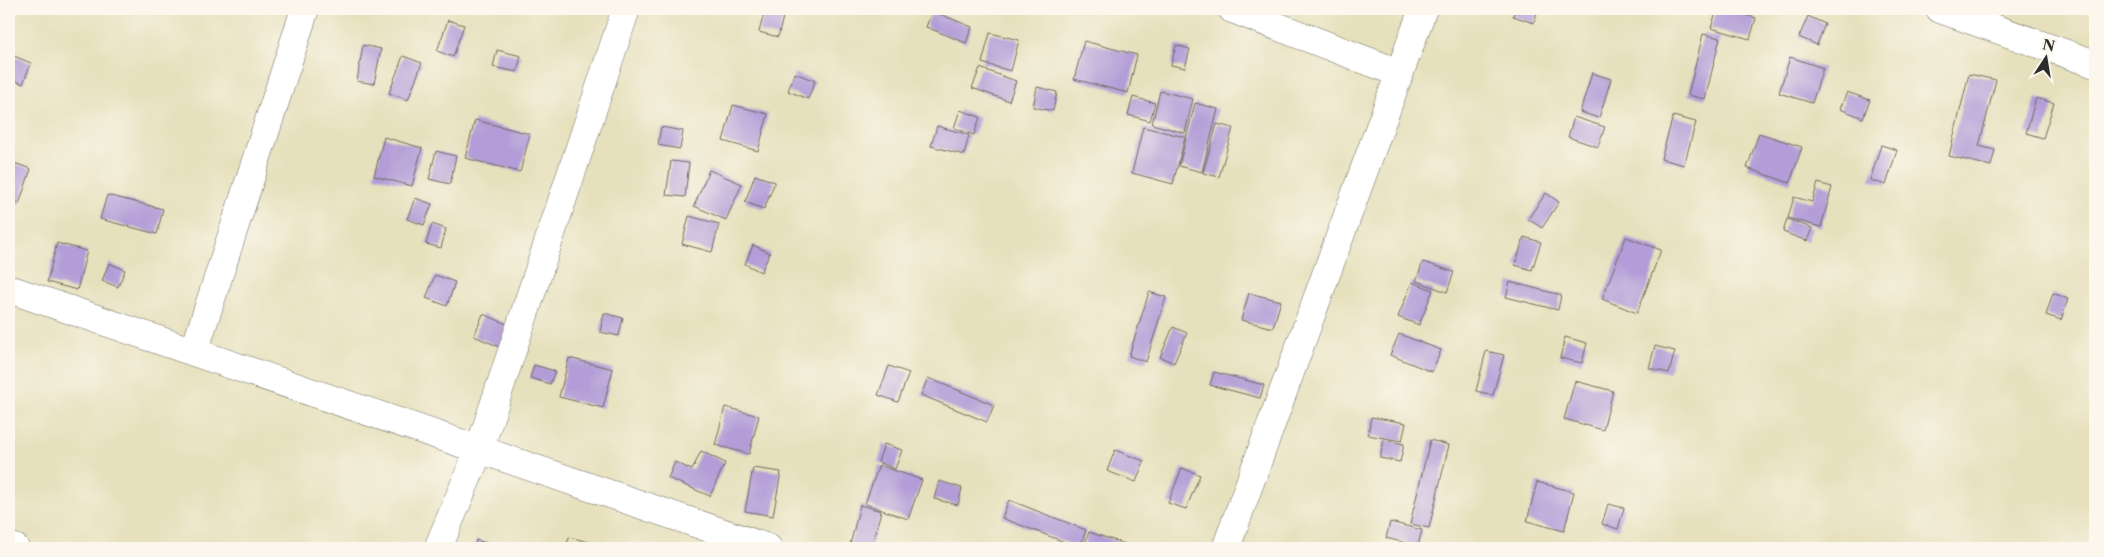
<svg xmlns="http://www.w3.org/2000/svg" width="2104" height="557" font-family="'Libre Caslon Text',serif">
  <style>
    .building { fill: #b39cd7 }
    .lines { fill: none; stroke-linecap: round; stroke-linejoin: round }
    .minor-casing { stroke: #6c6a5e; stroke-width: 29 }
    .minor { stroke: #fff; stroke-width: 28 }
  </style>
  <rect width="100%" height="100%" fill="#fbf7ec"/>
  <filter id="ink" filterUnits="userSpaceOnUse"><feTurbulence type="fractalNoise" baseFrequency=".02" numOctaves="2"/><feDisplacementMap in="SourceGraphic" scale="10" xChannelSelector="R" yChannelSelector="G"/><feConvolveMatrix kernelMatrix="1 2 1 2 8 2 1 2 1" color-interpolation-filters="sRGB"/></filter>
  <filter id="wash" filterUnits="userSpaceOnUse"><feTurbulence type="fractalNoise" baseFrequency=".0096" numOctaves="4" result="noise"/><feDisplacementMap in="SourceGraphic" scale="20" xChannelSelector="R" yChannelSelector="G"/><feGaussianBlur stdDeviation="1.12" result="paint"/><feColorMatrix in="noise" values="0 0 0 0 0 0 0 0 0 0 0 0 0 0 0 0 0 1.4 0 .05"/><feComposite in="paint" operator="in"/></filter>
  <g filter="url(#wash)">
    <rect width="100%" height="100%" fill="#e6e0bc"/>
    <g id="blocks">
      <path class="building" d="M765,9H785L778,37L759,32Z
        M1515,9H1538L1534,23L1513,16Z
        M1717,9H1735L1734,12L1756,18L1750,39L1711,28Z
        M932,11L972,27L966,43L926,27Z
        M1808,16L1825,24L1817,45L1799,37Z
        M448,20L464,25L453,57L437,51Z
        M990,33L1019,40L1011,71L982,63Z
        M1703,34L1720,38L1705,99L1688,95Z
        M1084,41L1137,55L1128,93L1074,79Z
        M363,45L381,49L374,84L357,81Z
        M1176,45L1190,49L1185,68L1171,65Z
        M497,50L521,56L517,72L493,67Z
        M9,54L31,63L23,84L9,78Z
        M403,56L422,63L408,100L389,93Z
        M1790,57L1823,68L1812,103L1779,93Z
        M980,68L1016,81L1009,101L972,88Z
        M795,73L815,81L808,99L788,91Z
        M1592,73L1611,79L1599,118L1580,112Z
        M1969,74L1996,80L1979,146L1995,150L1991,166L1949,156Z
        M1037,87L1057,92L1053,111L1033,107Z
        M1160,91L1193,99L1185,133L1152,124Z
        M1847,92L1870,100L1863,118L1840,109Z
        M1133,97L1155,103L1150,121L1128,115Z
        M2036,98L2054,103L2043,138L2026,133Z
        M1195,103L1218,109L1202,172L1179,166Z
        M733,105L768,114L758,151L723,141Z
        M960,110L980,117L974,135L954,128Z
        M1673,116L1696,122L1684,165L1661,159Z
        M1574,117L1605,127L1598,147L1568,137Z
        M475,120L530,134L520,172L465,158Z
        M1217,124L1233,128L1219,177L1203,173Z
        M937,126L969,135L964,155L931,146Z
        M661,127L683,131L680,149L658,145Z
        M1143,127L1185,137L1173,184L1132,173Z
        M1759,133L1802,147L1790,183L1747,168Z
        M384,137L422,148L412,186L374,176Z
        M1881,145L1897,150L1886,185L1870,180Z
        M436,151L456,156L450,184L429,179Z
        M9,161L31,169L19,204L9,201Z
        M671,161L689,163L685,197L666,195Z
        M709,170L742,184L726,220L694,206Z
        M755,175L775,182L764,209L745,202Z
        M1818,183L1832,187L1821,227L1788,218L1794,197L1812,202Z
        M1546,193L1559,202L1542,228L1528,219Z
        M107,195L163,209L157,234L100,219Z
        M415,198L432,204L424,225L407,219Z
        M689,216L719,224L712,252L682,244Z
        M1787,219L1812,228L1807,241L1783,232Z
        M432,224L446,229L441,248L426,244Z
        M1524,237L1541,242L1532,270L1515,265Z
        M1626,237L1661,250L1637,313L1602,299Z
        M57,243L87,251L77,290L47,282Z
        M753,245L770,253L761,272L745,264Z
        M1423,262L1454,272L1447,292L1416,281Z
        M109,263L125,270L118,287L102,281Z
        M435,275L455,282L447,306L426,298Z
        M1412,282L1433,290L1419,325L1398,317Z
        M1510,282L1561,295L1558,310L1506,297Z
        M1149,292L1166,297L1146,362L1129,356Z
        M1249,293L1281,301L1273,328L1241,320Z
        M2053,293L2068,299L2061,320L2046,315Z
        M604,313L623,318L619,336L600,332Z
        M483,314L512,326L502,348L474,336Z
        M1173,327L1187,333L1174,363L1160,357Z
        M1399,334L1441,350L1432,372L1390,355Z
        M1565,337L1587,343L1582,363L1560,358Z
        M1655,346L1675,351L1669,373L1649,368Z
        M1486,351L1504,355L1493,395L1476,391Z
        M569,358L613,369L603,408L559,397Z
        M534,365L555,371L550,384L530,378Z
        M889,366L909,373L898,402L878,395Z
        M1214,372L1264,385L1260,398L1210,385Z
        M928,378L994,405L987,422L921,395Z
        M1575,381L1613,391L1603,430L1564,419Z
        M725,407L759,416L749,454L715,445Z
        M1371,417L1406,423L1402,441L1368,435Z
        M1384,440L1404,444L1400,462L1380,458Z
        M1430,440L1449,445L1429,528L1410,524Z
        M884,444L902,450L895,469L878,462Z
        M1115,450L1144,461L1136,482L1107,471Z
        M701,451L725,463L710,496L668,478L675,462L692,470Z
        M879,465L922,480L908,519L865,504Z
        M753,468L781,472L773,516L745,511Z
        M1182,468L1200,475L1186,509L1168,503Z
        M939,481L962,488L958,505L934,499Z
        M1537,482L1574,492L1564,531L1527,521Z
        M1009,500L1086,530L1080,548L1002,518Z
        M1608,504L1624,508L1618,529L1602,524Z
        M860,505L881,511L871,548L850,545Z
        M1390,522L1422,530L1418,546L1386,538Z
        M1089,532L1128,545L1127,548H1083Z
        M569,537L601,545V548H566Z
        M476,540L504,548H474Z"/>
    </g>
  </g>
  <g filter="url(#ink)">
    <use href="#blocks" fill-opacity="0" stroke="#6c6a5e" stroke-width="1"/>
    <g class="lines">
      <defs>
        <path id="minor" d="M1232,9L1399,73
          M1940,9L2095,64
          M9,289L768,548
          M194,352L305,9
          M9,546L15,548
          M438,548L479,450L626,9
          M1226,548L1423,9"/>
      </defs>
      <use href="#minor" class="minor-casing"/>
      <use href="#minor" class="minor"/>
    </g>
  </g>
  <rect width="2104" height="557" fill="none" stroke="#fbf7ec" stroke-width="30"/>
  <g transform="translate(2046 58) rotate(12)" stroke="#fbf7ec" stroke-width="4" paint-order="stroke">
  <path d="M0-4L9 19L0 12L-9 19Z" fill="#2b2b2b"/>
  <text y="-8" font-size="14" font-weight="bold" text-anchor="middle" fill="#2b2b2b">N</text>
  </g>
</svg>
